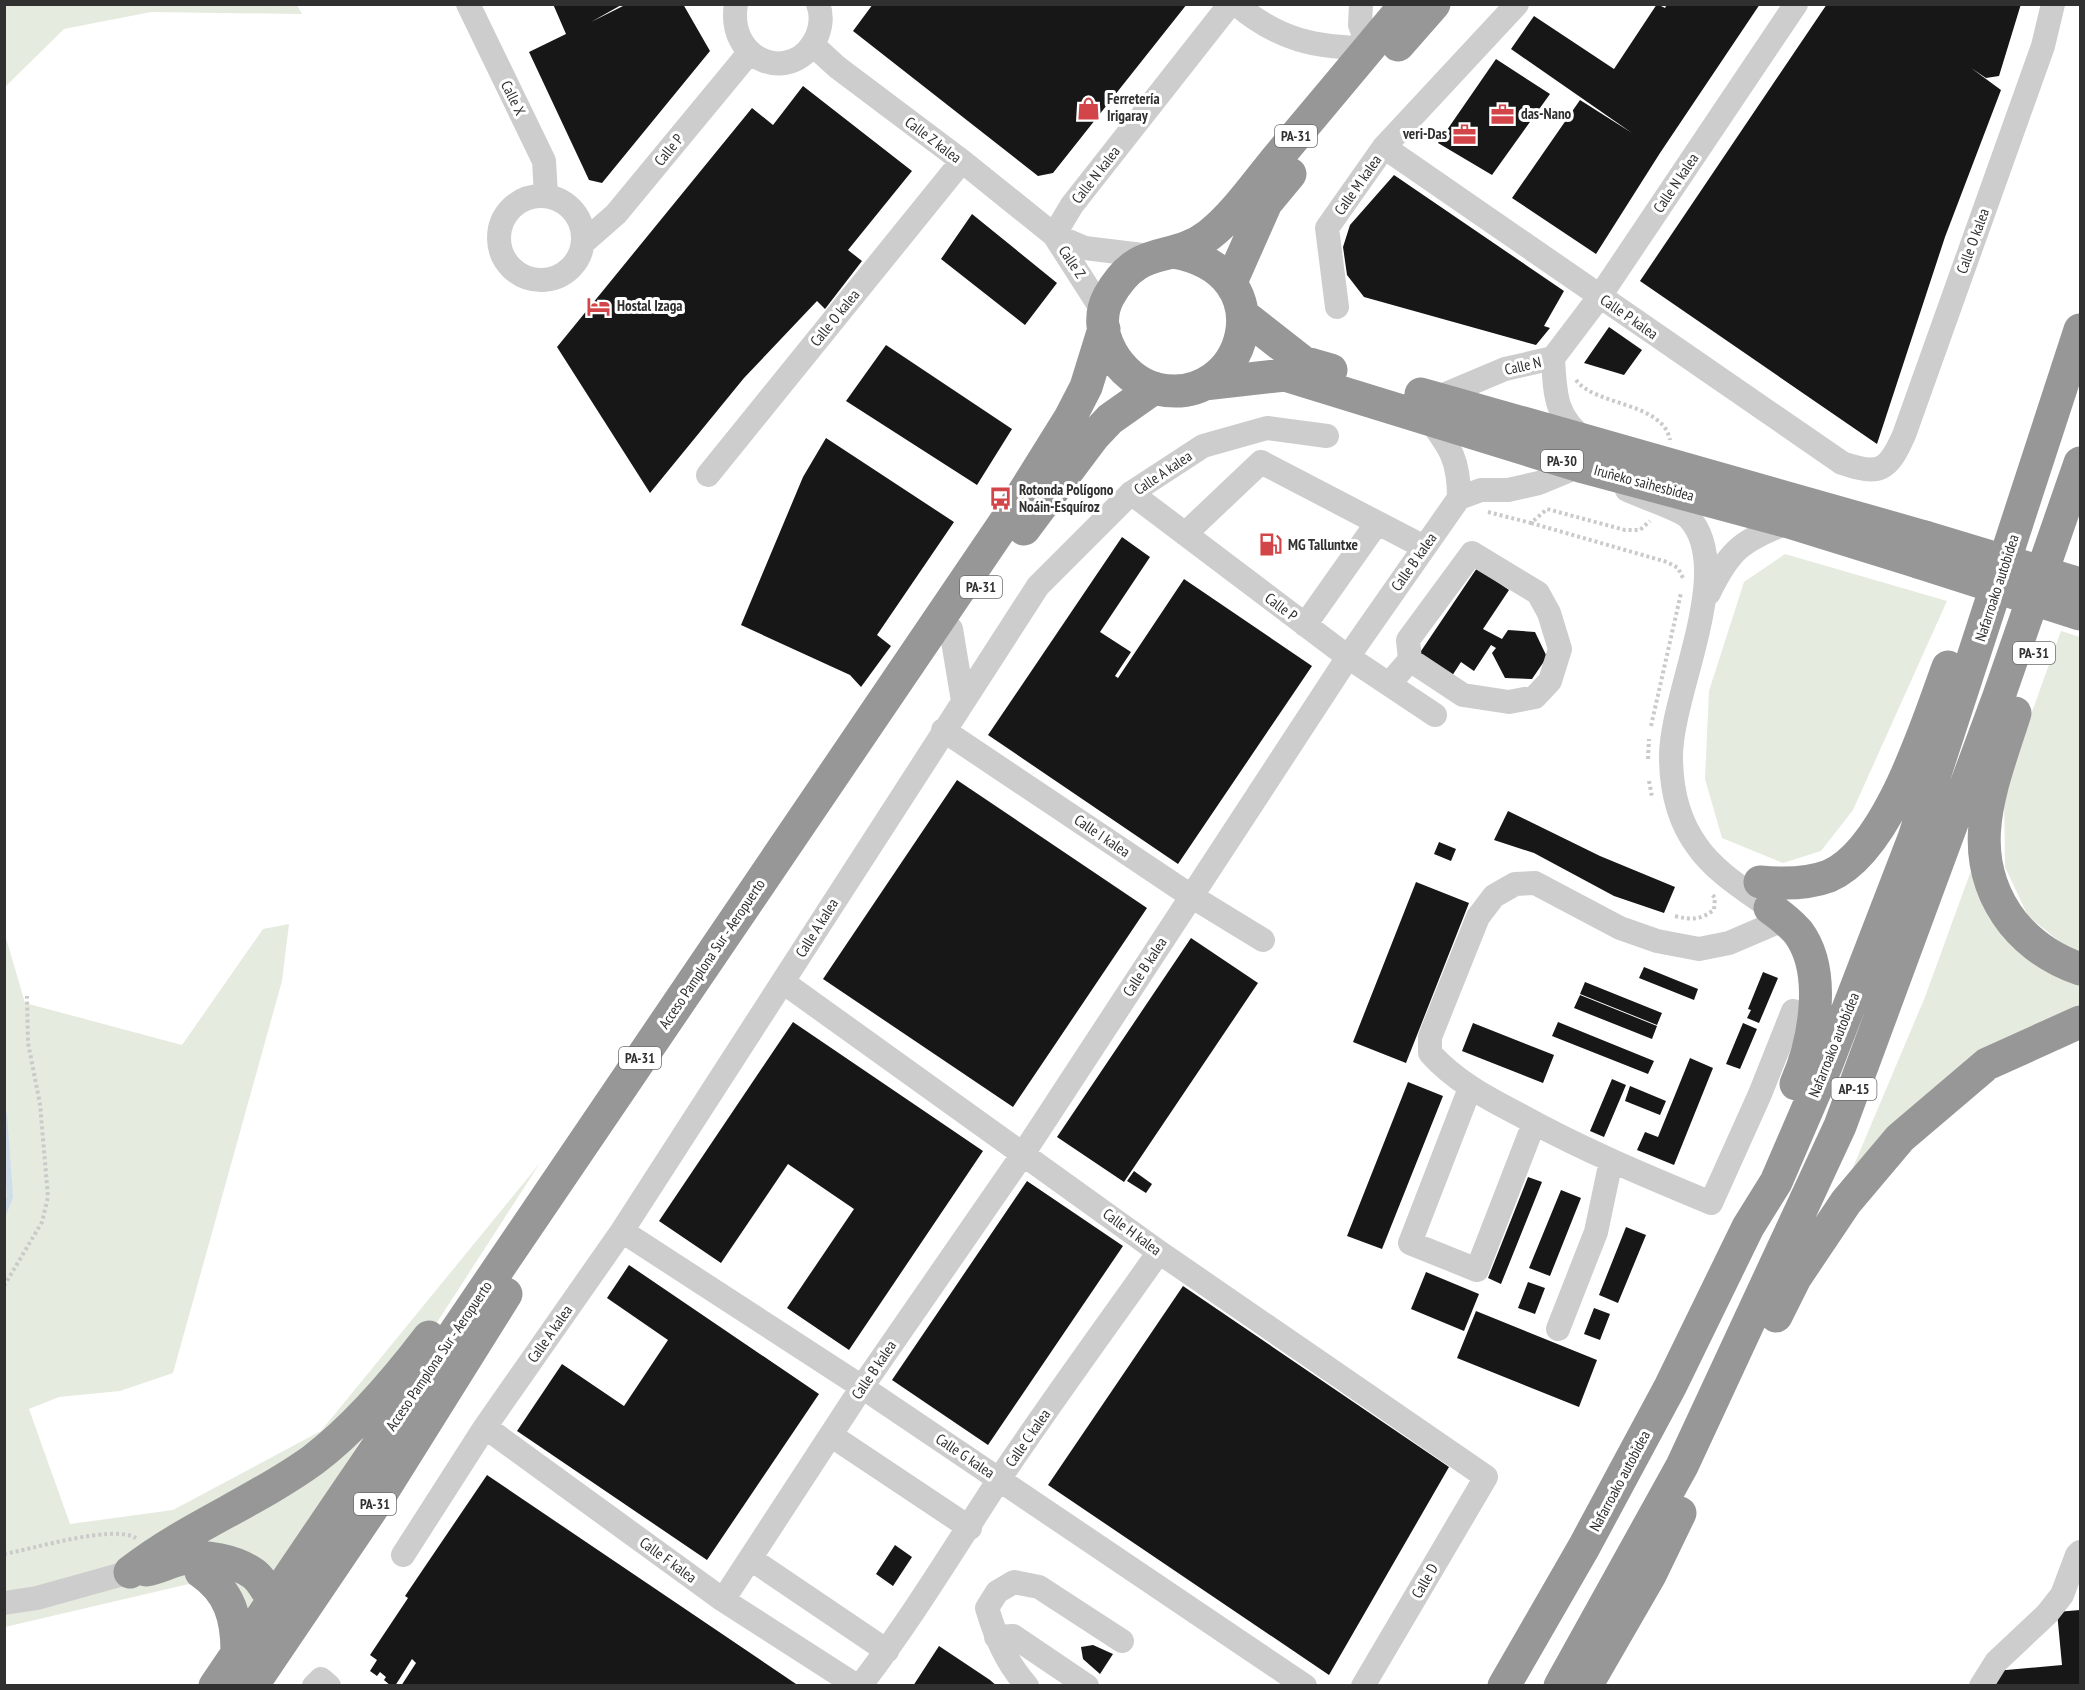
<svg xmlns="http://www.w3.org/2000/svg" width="2085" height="1690" font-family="'PT Sans Narrow',sans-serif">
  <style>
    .green { fill: #e5ebdf }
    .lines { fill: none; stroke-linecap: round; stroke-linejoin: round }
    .stream { stroke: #cedde9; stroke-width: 6 }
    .building { fill: #171717 }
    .path { stroke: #cacaca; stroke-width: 4; stroke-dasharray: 3 3; stroke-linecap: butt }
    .minor { stroke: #cdcdcd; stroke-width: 24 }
    .highway { stroke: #979797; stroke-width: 33 }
    .highway-bridge { stroke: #979797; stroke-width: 33 }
    .labels { text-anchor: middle; stroke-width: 6; stroke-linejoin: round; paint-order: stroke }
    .shield { fill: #fff; stroke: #6e6e6e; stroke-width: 1.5 }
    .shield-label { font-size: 14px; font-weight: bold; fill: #303030 }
    .street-label { font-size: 15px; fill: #303030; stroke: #fff }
    .poi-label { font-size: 15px; font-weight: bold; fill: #303030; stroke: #fff; text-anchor: start }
  </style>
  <rect width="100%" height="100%" fill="#fff"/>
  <path class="green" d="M297,5L302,14L151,12L64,29L5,87V5Z
    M1785,554L1947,601L1853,810L1821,851L1783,863L1722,838L1705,779L1709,691L1744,582Z
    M2061,631L2080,637V953L2069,949L2028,916L2005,867L2004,790Z
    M1972,868L2080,984V1008L1849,1177L1925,997Z
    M289,924L282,981L173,1373L120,1391L59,1397L29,1409L70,1524L173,1510L321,1431L540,1163L275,1573L226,1643L213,1601L193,1583L5,1627L4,931L25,1003L182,1045L263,929Z"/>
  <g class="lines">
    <path class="stream" d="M4,1115L10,1197L4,1212"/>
  </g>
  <path class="building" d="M553,4H623L591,22L627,4H683L710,51L602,183L589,180L529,52L566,34Z
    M873,4H1187L1053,173L1038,176L853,31Z
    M1657,4L1665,8L1667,4H1760L1660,153L1596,254L1512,198L1580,100L1632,133L1511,49L1534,16L1614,69Z
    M1827,4H2021L1999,76L1986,78L1971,68L2001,90L1945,237L1877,444L1640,281Z
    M1496,59L1550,94L1492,175L1438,143Z
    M803,86L912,171L848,250L862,261L825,309L817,301L744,378L650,493L557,347L752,108L773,125Z
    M1394,175L1564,291L1544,326L1550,328L1536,345L1364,297L1347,275L1343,247L1350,225Z
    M972,214L1057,283L1025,325L941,259Z
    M1609,327L1642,350L1624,375L1584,363Z
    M886,345L1012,429L977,485L846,401Z
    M826,438L954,522L877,635L891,646L861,687L850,675L741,625L803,477Z
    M1122,537L1150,557L1100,632L1131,652L1115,676L1118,678L1184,579L1312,666L1178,864L988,735Z
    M1477,568L1509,590L1483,629L1502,639L1508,630L1535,632L1547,657L1532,679L1505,678L1492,653L1496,648L1491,645L1474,671L1461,662L1450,679L1417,657Z
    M957,780L1147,908L1013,1107L823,979Z
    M1508,811L1600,856L1675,887L1664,913L1614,896L1534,853L1494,840Z
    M1439,842L1456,849L1451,861L1434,854Z
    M1416,882L1469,903L1406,1063L1353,1042Z
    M1191,938L1258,983L1124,1182L1057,1137Z
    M1644,967L1698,989L1694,1000L1639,978Z
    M1763,972L1778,978L1759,1023L1747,1018L1751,1010L1748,1009Z
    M1585,982L1662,1013L1657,1025L1580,994Z
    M1580,995L1657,1026L1652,1039L1574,1008Z
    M793,1022L983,1151L849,1350L787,1308L854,1209L788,1164L721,1263L659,1221Z
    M1558,1022L1654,1061L1648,1074L1552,1036Z
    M1473,1023L1554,1055L1543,1083L1462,1051Z
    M1743,1023L1757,1029L1740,1069L1726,1064Z
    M1690,1058L1713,1068L1674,1165L1637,1150L1645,1132L1658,1137Z
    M1612,1079L1626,1085L1604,1137L1590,1131Z
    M1408,1082L1443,1096L1382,1249L1347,1236Z
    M1630,1086L1666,1101L1660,1115L1625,1101Z
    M1134,1171L1152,1184L1146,1193L1127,1181Z
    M1528,1177L1542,1182L1501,1284L1488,1278Z
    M1027,1181L1123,1246L988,1445L892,1380Z
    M1561,1190L1581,1198L1550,1276L1529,1268Z
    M1626,1227L1646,1235L1618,1303L1599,1295Z
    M629,1265L819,1394L707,1560L517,1431L562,1364L624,1406L668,1340L607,1298Z
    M1426,1272L1479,1294L1464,1331L1411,1309Z
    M1528,1282L1545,1288L1535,1314L1518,1308Z
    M1183,1286L1449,1467L1329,1675L1048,1485Z
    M1594,1308L1610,1314L1600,1340L1584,1334Z
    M1476,1311L1597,1360L1579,1407L1457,1358Z
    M487,1475L552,1519L799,1686H401L416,1663L412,1659L395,1686H391L384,1680L386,1677L380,1672L377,1676L370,1671L377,1660L370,1655L408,1598L405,1596Z
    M895,1545L912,1557L893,1586L876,1574Z
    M2080,1610V1686H1996L1995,1671L2062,1665L2057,1612Z
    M1093,1645L1113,1654L1100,1674L1083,1659L1081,1647Z
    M939,1646L990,1680L997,1686H913Z"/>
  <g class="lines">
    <path class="path" d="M1576,380C1595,406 1663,402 1670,440
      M1488,512L1531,523L1547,509L1625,530H1640L1650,521
      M1531,523L1667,562L1678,568L1684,580
      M1651,726L1681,593
      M1648,759L1649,739
      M1649,781L1652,797
      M1675,916C1691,920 1700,920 1714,910L1715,898L1712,894
      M4,1286L42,1222L48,1197L40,1104L28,1043L27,996
      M4,1554C33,1549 113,1524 136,1538"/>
    <path class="minor" d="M468,4L544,161L546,195
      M736,4C726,63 795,86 817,36C821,26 822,14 818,4
      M1236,4C1278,40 1316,48 1369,48L1360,25L1361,4
      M813,45L837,67L962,161L1054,235L1085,248L1150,256
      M1384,147L1842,463C1880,476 1888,471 1904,435L2043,46L2053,4
      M499 238a42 42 0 1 1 84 0a42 42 0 1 1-84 0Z
      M1054,235L1072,205L1230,4
      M1054,235L1104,313
      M584,242L616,214L749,53
      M1337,307L1327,228L1384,147L1517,4
      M1553,358L1600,296L1796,4
      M1436,398L1505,369L1553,358C1555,394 1555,418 1586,440
      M1429,419C1451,449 1459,460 1459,498L1481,490H1508L1539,483L1580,466L1585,469
      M708,475L962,161
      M1627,490C1642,497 1680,509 1689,518C1736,569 1671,693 1671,756C1671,789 1678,820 1697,846C1715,872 1745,890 1770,908
      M1131,493L1348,657L1435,715
      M1185,534L1261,462L1424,547
      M1709,593C1731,547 1743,541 1789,522
      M1305,625L1377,523
      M951,629L963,701
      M1389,684L1410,660L1463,695L1509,702L1535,697L1550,681L1560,649L1549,613L1538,593L1472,553L1408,640L1410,660
      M943,730L1191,896L1263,940
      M1785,919L1729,943L1699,949L1657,941L1620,928L1535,883L1515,884L1494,896L1478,917L1430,1037V1053C1455,1081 1487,1098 1520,1115C1581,1149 1646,1176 1711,1203L1760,1094L1793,1011
      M783,982L1159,1252L1486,1477L1363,1686
      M1470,1088L1410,1243L1477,1270L1534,1123
      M622,1231L862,1387L1305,1686
      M1558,1329L1596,1232L1611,1161
      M485,1427L723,1600L857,1686
      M832,1436L970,1528
      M403,1555L485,1427L622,1231L1038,586L1131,493L1203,446L1267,428L1327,436
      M751,1559L887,1651
      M723,1600L862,1387L1023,1154L1348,657L1459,498
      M4,1603L37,1598L130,1572
      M996,1637L1013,1636L1087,1686
      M314,1686L321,1679L329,1686
      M860,1686C911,1620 954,1548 1000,1478C1051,1402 1106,1327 1159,1252
      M1027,1686C1006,1662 996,1638 987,1608L997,1592L1014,1582L1039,1587L1122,1641
      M1981,1686L1996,1662L2047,1614L2062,1595L2077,1555L2080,1552"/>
    <path class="highway" d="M1398,45L1434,4
      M1173,252C1287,271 1246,409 1157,389C1120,380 1089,332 1109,296C1140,241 1170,265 1209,235C1234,216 1258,181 1278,157C1321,106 1363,55 1406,4
      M1231,282L1266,203L1290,174
      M1243,315L1303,362L1331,370
      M1204,384L1285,375L1580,466L1789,522L1918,562
      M1421,394L1925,537
      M1024,529L1093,437L1110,419L1154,388
      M2015,713C1992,786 1960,855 2013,923C2031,945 2054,960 2080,969
      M1760,882C1782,884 1808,884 1829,876C1888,851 1927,724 1948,667
      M1770,908C1780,915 1790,923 1798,932C1828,972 1814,1043 1796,1084
      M1776,1316L1795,1278L1846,1202L1900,1138L1987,1064L2080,1022
      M146,1570C159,1568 170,1561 182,1559C203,1554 236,1561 254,1574C259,1578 263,1584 266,1589C274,1597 281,1606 278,1617
      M130,1572C186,1528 255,1502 313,1460C355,1428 397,1379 429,1337
      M201,1572C230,1592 237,1618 237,1652
      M215,1686L1007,519L1070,418L1086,387L1104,329
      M252,1686L371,1510L506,1294
      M1504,1686L1584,1547L1670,1387L1748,1227L1776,1182L1826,1066L1914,838L2080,330
      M1560,1686L1682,1466L1840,1126L1999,696L2080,463
      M1586,1686L1650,1575L1680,1513"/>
    <path class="highway-bridge" d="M1925,537L2080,584
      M1918,562L2080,614"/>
  </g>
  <defs>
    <symbol id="shop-bare" viewBox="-9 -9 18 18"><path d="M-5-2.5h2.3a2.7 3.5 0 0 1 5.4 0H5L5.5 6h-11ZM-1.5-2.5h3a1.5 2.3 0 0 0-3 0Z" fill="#d2464a" stroke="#fff" stroke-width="2.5" paint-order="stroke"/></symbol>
    <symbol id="office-bare" viewBox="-9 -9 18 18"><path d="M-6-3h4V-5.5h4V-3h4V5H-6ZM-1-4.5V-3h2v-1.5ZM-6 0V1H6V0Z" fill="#d2464a" stroke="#fff" stroke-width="2.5" paint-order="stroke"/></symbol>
    <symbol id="hotel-bare" viewBox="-9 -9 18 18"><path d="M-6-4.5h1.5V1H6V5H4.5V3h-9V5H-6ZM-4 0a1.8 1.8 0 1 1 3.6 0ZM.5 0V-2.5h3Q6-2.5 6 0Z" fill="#d2464a" stroke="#fff" stroke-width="2.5" paint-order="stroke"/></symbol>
    <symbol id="bus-bare" viewBox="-9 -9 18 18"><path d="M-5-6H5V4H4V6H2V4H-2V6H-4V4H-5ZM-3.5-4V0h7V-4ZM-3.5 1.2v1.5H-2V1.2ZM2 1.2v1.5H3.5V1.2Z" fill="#d2464a" stroke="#fff" stroke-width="2.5" paint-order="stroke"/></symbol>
    <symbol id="fuel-bare" viewBox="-9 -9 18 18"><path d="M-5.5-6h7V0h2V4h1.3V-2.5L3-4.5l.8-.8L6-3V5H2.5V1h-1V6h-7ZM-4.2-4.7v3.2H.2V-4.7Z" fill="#d2464a" stroke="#fff" stroke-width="2.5" paint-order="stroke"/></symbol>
  </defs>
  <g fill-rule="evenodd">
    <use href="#shop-bare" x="1072" y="92" width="33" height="33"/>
    <use href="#office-bare" x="1486" y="98" width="33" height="33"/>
    <use href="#office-bare" x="1448" y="118" width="33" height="33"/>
    <use href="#hotel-bare" x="582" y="290" width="33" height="33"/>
    <use href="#bus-bare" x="984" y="482" width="33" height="33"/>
    <use href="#fuel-bare" x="1254" y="528" width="33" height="33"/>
  </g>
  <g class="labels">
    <g class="shield">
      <rect x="1275" y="125" width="42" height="22" rx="4.5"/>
      <rect x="1541" y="450" width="42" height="22" rx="4.5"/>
      <rect x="960" y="576" width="42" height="22" rx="4.5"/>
      <rect x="2013" y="642" width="42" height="22" rx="4.5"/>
      <rect x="619" y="1047" width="42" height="22" rx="4.5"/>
      <rect x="1831.5" y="1078" width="45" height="22" rx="4.5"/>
      <rect x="354" y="1493" width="42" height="22" rx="4.5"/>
    </g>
    <g class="shield-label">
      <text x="1296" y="141">PA-31</text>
      <text x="1562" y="466">PA-30</text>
      <text x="981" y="592">PA-31</text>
      <text x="2034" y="658">PA-31</text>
      <text x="640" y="1063">PA-31</text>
      <text x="1854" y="1094">AP-15</text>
      <text x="375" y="1509">PA-31</text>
    </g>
    <g class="street-label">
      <text transform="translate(513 98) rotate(64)" y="5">Calle X</text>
      <text transform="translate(933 140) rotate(37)" y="5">Calle Z kalea</text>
      <text transform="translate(669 150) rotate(-51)" y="5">Calle P</text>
      <text transform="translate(1096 175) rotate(-52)" y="5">Calle N kalea</text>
      <text transform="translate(1676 183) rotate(-56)" y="5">Calle N kalea</text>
      <text transform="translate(1358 185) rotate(-55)" y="5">Calle M kalea</text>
      <text transform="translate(1973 241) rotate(-70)" y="5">Calle O kalea</text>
      <text transform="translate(1072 262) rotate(56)" y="5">Calle Z</text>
      <text transform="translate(1629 317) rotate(35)" y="5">Calle P kalea</text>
      <text transform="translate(835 318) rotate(-51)" y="5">Calle O kalea</text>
      <text transform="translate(1523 366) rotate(-13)" y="5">Calle N</text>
      <text transform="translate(1163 473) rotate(-34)" y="5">Calle A kalea</text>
      <text transform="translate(1644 483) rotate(15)" y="5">Iruñeko saihesbidea</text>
      <text transform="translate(1414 562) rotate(-55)" y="5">Calle B kalea</text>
      <text transform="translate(1997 588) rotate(-72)" y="5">Nafarroako autobidea</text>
      <text transform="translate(1281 607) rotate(37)" y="5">Calle P</text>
      <text transform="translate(1102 836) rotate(34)" y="5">Calle I kalea</text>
      <text transform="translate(817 928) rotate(-58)" y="5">Calle A kalea</text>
      <text transform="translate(712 954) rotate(-56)" y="5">Acceso Pamplona Sur - Aeropuerto</text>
      <text transform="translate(1145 967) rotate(-57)" y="5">Calle B kalea</text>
      <text transform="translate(1834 1045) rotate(-68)" y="5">Nafarroako autobidea</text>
      <text transform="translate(1132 1232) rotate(36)" y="5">Calle H kalea</text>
      <text transform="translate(550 1334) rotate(-55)" y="5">Calle A kalea</text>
      <text transform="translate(439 1356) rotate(-56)" y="5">Acceso Pamplona Sur - Aeropuerto</text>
      <text transform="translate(874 1370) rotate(-56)" y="5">Calle B kalea</text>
      <text transform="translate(1028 1438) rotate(-55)" y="5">Calle C kalea</text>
      <text transform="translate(965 1456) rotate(34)" y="5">Calle G kalea</text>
      <text transform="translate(1620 1481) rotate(-62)" y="5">Nafarroako autobidea</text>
      <text transform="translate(668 1560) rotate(36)" y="5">Calle F kalea</text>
      <text transform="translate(1425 1581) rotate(-60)" y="5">Calle D</text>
    </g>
    <g class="poi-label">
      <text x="1107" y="104">Ferretería<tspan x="1107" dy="17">Irigaray</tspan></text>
      <text x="1521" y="119">das-Nano</text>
      <text x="1447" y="139" text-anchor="end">veri-Das</text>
      <text x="617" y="311">Hostal Izaga</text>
      <text x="1019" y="495">Rotonda Polígono<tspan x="1019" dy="17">Noáin-Esquíroz</tspan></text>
      <text x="1288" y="550">MG Talluntxe</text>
    </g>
  </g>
  <rect width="2085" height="1690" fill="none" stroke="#303030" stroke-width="12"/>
</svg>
